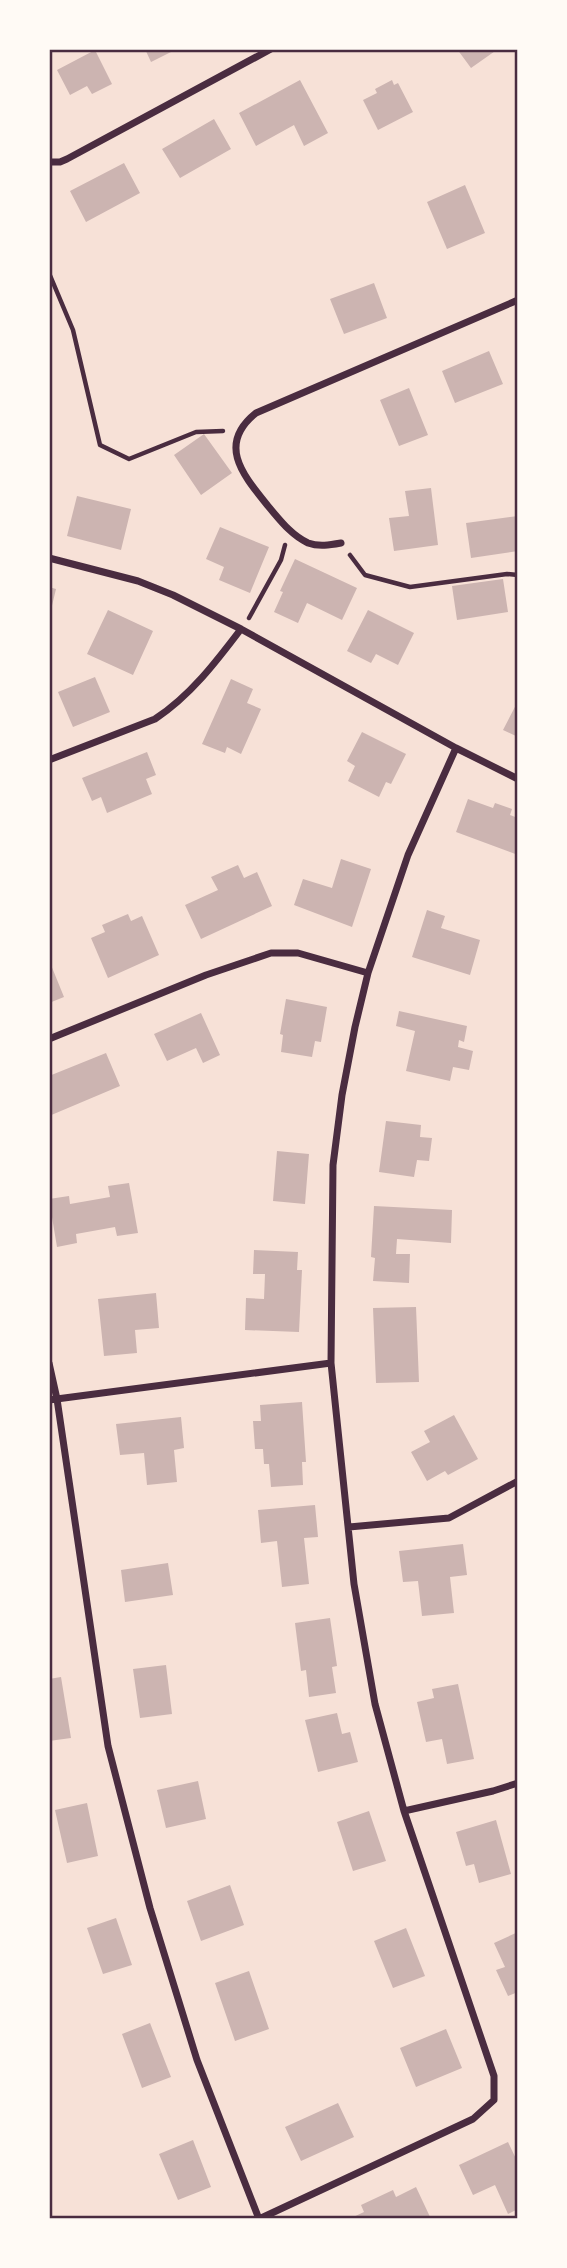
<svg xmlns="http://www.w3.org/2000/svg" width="567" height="2268" font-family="Jost,sans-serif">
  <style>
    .building { fill: #ccb4b1 }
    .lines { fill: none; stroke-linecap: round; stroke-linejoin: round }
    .path { stroke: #4a2c40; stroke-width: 4.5 }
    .minor { stroke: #4a2c40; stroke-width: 7 }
    .neatline { fill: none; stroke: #4a2c40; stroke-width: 2.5 }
  </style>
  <rect width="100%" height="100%" fill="#f7e1d7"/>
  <path class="building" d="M145,49H177L151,62Z
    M457,49H498L471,68Z
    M95,50L112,84L92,94L87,86L70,95L57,70Z
    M300,80L328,133L304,146L294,125L256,146L239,113Z
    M392,80L394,85L398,83L413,112L378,130L363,100L377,93L375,89Z
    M214,119L231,149L180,178L162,149Z
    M124,163L140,193L86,222L70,191Z
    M465,185L485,233L447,249L427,202Z
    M374,283L387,318L344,334L330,299Z
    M489,351L503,384L455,403L442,371Z
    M409,388L428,435L399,446L380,400Z
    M204,434L232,473L201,495L174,455Z
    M431,488L438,545L394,551L389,518L409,516L405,491Z
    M77,496L131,509L121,550L67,536Z
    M518,516V551L471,558L466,523Z
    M220,527L269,547L250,593L219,580L224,567L206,559Z
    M295,559L357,588L342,620L307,603L298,623L274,612L283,592L280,591Z
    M503,579L508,612L457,620L452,586Z
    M49,587L56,589L50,614H49Z
    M108,610L153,631L133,675L87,654Z
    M368,610L414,633L398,665L376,654L371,663L347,651Z
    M95,677L110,712L73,727L58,692Z
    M231,679L253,689L247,703L261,709L241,754L227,747L225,753L202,744Z
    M518,701V737L503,730Z
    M362,732L406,754L391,784L386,782L379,797L348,781L355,766L347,761Z
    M147,752L156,775L146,779L152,794L107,813L101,797L92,801L82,778Z
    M468,799L493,808L495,803L512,809L510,815L518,818V855L456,832Z
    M341,859L371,869L352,927L294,905L303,879L332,888Z
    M238,865L244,878L257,872L272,906L201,939L185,905L218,890L211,877Z
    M427,910L445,916L441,928L480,940L470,975L412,957Z
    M128,914L131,921L142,916L159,955L108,978L91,938L105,932L102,925Z
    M49,960L64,997L49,1003Z
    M286,999L327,1007L321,1042L315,1041L312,1057L281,1052L283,1035L280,1034Z
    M399,1011L467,1026L464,1042L459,1040L458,1047L473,1051L469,1070L453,1067L450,1081L406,1071L415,1031L396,1026Z
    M201,1013L220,1055L203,1063L196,1048L167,1061L154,1034Z
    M106,1053L120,1086L49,1116V1076Z
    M386,1121L421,1125L420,1137L432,1138L429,1161L417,1160L414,1177L379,1172Z
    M277,1151L309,1154L305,1204L273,1201Z
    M129,1183L138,1233L117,1236L115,1227L76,1234L77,1243L57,1247L49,1199L69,1196L70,1204L110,1197L108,1186Z
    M374,1206L452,1210L451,1243L397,1239L396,1254H410L409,1283L373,1281L375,1258L371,1257Z
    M254,1250L298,1252L297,1270H302L299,1332L245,1330L246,1298L264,1299L265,1274H253Z
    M156,1293L159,1328L135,1330L137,1353L104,1356L98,1299Z
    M416,1307L419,1382L376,1383L373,1308Z
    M302,1402L306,1462H302L303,1485L271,1487L269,1464H264L263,1449H255L253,1421H261L260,1405Z
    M454,1415L478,1459L448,1475L445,1471L427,1481L411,1452L430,1442L424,1431Z
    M181,1417L184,1448L174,1450L177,1482L147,1485L144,1453L120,1455L116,1424Z
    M315,1505L318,1537L304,1538L309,1584L282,1587L277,1541L261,1543L258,1510Z
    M463,1544L467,1575L450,1577L454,1613L422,1616L418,1581L403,1582L399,1551Z
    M168,1563L173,1595L125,1602L121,1570Z
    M330,1618L337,1666L332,1667L336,1693L309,1697L306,1670L301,1671L295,1623Z
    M166,1665L172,1714L140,1718L133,1669Z
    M61,1677L71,1738L49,1741V1679Z
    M458,1684L474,1759L447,1764L442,1739L426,1742L417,1702L434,1698L432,1689Z
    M337,1713L342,1734L350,1732L358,1762L318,1772L305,1720Z
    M198,1781L206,1819L166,1828L157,1790Z
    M87,1803L98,1856L67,1863L55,1810Z
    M369,1811L386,1861L353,1871L337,1822Z
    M496,1820L511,1874L479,1883L474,1864L466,1866L456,1832Z
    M230,1885L244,1925L201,1941L187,1901Z
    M116,1918L132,1965L103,1974L87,1928Z
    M406,1928L425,1976L393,1988L374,1941Z
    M518,1932V1992L508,1996L496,1970L505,1967L494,1943Z
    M249,1971L269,2029L235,2041L215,1983Z
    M150,2023L171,2077L142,2088L122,2034Z
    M446,2029L462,2068L416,2087L400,2048Z
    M338,2103L354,2137L301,2161L285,2127Z
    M193,2140L211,2187L178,2200L159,2154Z
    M508,2142L518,2163V2209L508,2214L495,2185L473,2195L459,2165Z
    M416,2187L431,2219H349L364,2212L361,2205L393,2190L396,2197Z"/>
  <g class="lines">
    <path class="path" d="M49,273L73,330L100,445L129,459L196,432L223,431
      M350,555L365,575L410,587L507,574L518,575
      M249,618L281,560L285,545"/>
    <path class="minor" d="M49,162H60L67,159L271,49
      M341,543C330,545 319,547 308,543C291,535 280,520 268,506C244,476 216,445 256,413L518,300
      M49,558L138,581L173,595L241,629L456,748L518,779
      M49,760L155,719C190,696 216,662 241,629
      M49,1039L206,975L271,953H298L368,973
      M49,1363L57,1399L108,1746L150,1908L197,2060L259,2219L473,2119L494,2100V2076L404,1811L375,1704L354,1584L331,1363L333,1165L342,1095L355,1027L368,973L408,855L456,748
      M49,1400L331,1363
      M349,1527L449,1518L518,1481
      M404,1811L493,1791L518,1783"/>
  </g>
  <rect width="567" height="2268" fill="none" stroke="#fffaf5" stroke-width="102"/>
  <rect x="51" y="51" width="465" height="2166" class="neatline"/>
</svg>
